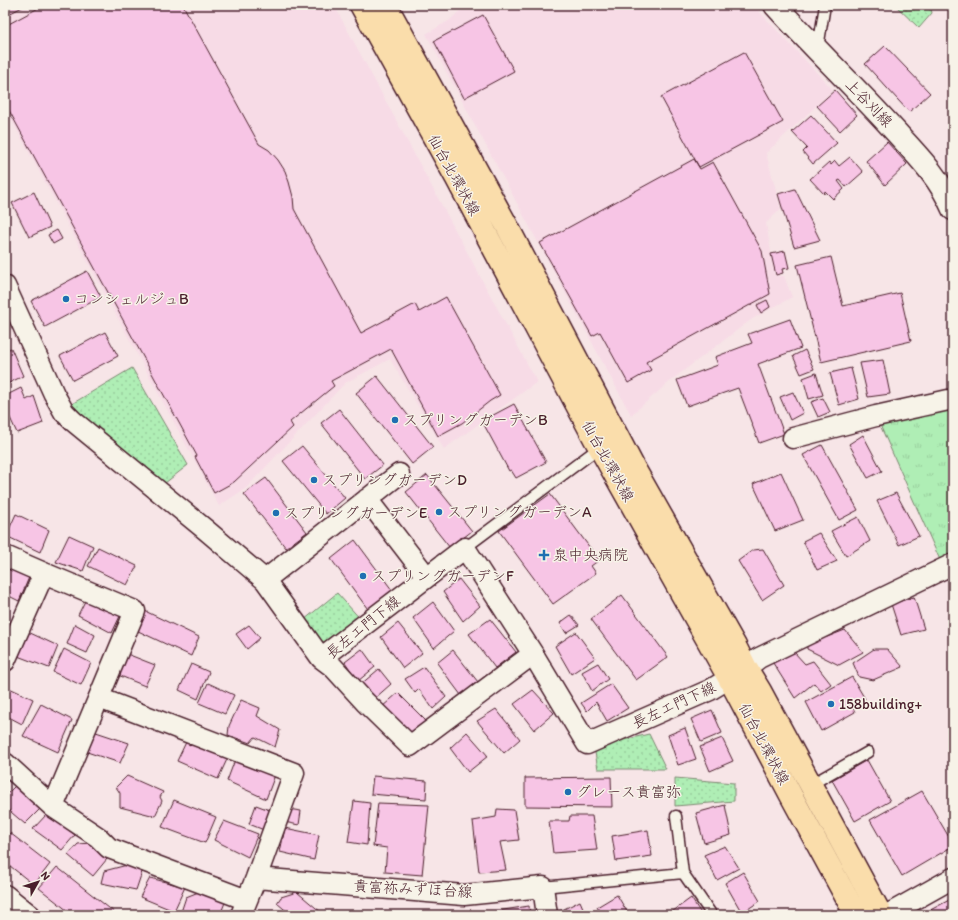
<svg xmlns="http://www.w3.org/2000/svg" width="958" height="920" font-family="Itim,'Klee One',sans-serif">
  <style>
    .built { fill: #f7dbe6 }
    .grass { fill: url(#grass-tufts); stroke: #7c8670 }
    .park { fill: url(#park-dots); stroke: #7c8670 }
    .building { fill: #f7c5e5; stroke: #4a1f2b }
    .lines { fill: none; stroke-linecap: round; stroke-linejoin: round }
    .service-casing { stroke: #4a1f2b; stroke-width: 13 }
    .minor-casing { stroke: #4a1f2b; stroke-width: 23 }
    .tertiary-casing { stroke: #4a1f2b; stroke-width: 25 }
    .primary-casing { stroke: #4a1f2b; stroke-width: 25 }
    .service { stroke: #f7f3e8; stroke-width: 10 }
    .minor { stroke: #f7f3e8; stroke-width: 20 }
    .tertiary { stroke: #f7f3e8; stroke-width: 22 }
    .primary { stroke: #faddab; stroke-width: 22 }
    .poi-dot { fill: #1f6fb2; stroke: #f7f3e8; stroke-width: 1.5 }
    .labels { text-anchor: middle; stroke-width: 3; stroke-linejoin: round; paint-order: stroke }
    .street-label { font-size: 15px; fill: #4a1f2b; stroke: #f7f3e8 }
    .poi-label { font-size: 15px; fill: #4a1f2b; stroke: #f7f3e8; text-anchor: start }
  </style>
  <defs>
    <pattern id="grass-tufts" width="24" height="20" patternUnits="userSpaceOnUse"><rect width="24" height="20" fill="#afeeb5"/><path d="M3 7l-1-3M5 7V3M7 7l1-3M15 17l-1-3M17 17v-4M19 17l1-3" fill="none" stroke="#98cc9c"/></pattern>
    <pattern id="park-dots" width="8" height="8" patternUnits="userSpaceOnUse"><rect width="8" height="8" fill="#afeeb5"/><path d="M2 2h.1M6 6h.1" fill="none" stroke="#98cc9c" stroke-width="1.8" stroke-linecap="round"/></pattern>
  </defs>
  <rect width="100%" height="100%" fill="#f7e5e7"/>
  <filter id="ink" filterUnits="userSpaceOnUse"><feTurbulence type="fractalNoise" baseFrequency=".025" numOctaves="2"/><feDisplacementMap in="SourceGraphic" scale="8" xChannelSelector="R" yChannelSelector="G"/><feConvolveMatrix kernelMatrix="1 2 1 2 8 2 1 2 1" color-interpolation-filters="sRGB"/></filter>
  <g filter="url(#ink)">
    <path class="built" d="M5,5H334L537,382L444,449L390,359L345,383L246,488L219,506L5,108Z
      M466,5H753L833,90L766,153L781,209L766,223L775,275L784,276L792,297L752,319L674,378L631,415L426,34L450,20Z"/>
    <path class="grass" d="M953,401V556L940,560L876,416Z"/>
    <path class="park" d="M895,5H930L932,13L919,28Z
      M132,368L188,465L160,487L70,405Z
      M337,593L363,622L327,649L304,620Z
      M649,734L666,769H598L594,747Z
      M675,778L734,783V801L675,806Z"/>
    <path class="building" d="M5,5H26L5,16Z
      M44,5H183L259,144L269,150L278,160L285,171L289,182L293,197L294,209L361,333L415,304L419,312L446,297L500,395L490,401L462,423L438,436L391,349L331,381L334,386L290,422L293,427L234,482L214,493L195,457L197,456L5,103V26Z
      M483,15L514,71L464,98L434,41Z
      M885,46L930,93L909,112L865,64Z
      M744,52L783,122L699,167L661,97Z
      M835,90L857,115L840,131L817,106Z
      M811,115L837,143L813,164L803,152L807,148L792,132Z
      M887,142L907,164L885,185L866,161Z
      M850,157L863,172L846,187L840,180L838,181L844,189L833,199L825,191L824,194L810,179L829,162L831,165L835,161L839,166Z
      M694,159L700,169L713,162L762,251L770,294L646,362L651,370L628,383L600,332L592,336L540,243Z
      M795,189L820,240L794,247L778,194Z
      M34,192L50,227L29,237L12,203Z
      M57,230L62,239L53,244L48,235Z
      M785,251L789,268L782,269L783,273L776,275L771,254Z
      M831,257L843,306L900,293L911,341L821,362L797,265Z
      M87,271L101,297L45,327L31,301Z
      M767,300L770,307L761,313L757,305Z
      M790,319L801,348L758,364L784,434L759,443L738,388L687,406L677,380L718,365L715,357L752,343L748,334Z
      M105,332L118,356L73,380L60,356Z
      M11,348L23,376L7,384L5,381V351Z
      M805,350L814,369L801,374L793,356Z
      M883,360L890,394L868,397L860,363Z
      M851,368L859,399L839,405L830,373Z
      M816,373L823,395L809,399L803,378Z
      M377,376L433,447L412,464L356,393Z
      M21,388L26,400L34,396L43,423L17,433L5,407V396Z
      M793,392L803,413L790,420L780,397Z
      M823,398L830,412L818,417L811,402Z
      M514,404L546,462L516,478L511,470L509,471L482,421Z
      M339,409L383,465L365,479L321,423Z
      M863,435L882,471L868,478L849,444Z
      M822,445L858,510L839,520L803,455Z
      M302,446L345,498L326,514L283,461Z
      M781,472L803,520L775,531L753,484Z
      M427,475L472,531L450,548L406,492Z
      M266,478L307,532L286,548L244,494Z
      M896,493L919,536L899,545L877,501Z
      M550,494L599,560L591,566L596,573L553,604L499,531Z
      M16,514L49,530L40,552L6,536Z
      M858,517L870,541L846,556L831,531Z
      M819,533L837,561L817,570L803,541Z
      M69,535L93,546L83,571L56,562Z
      M355,540L395,594L370,612L331,559Z
      M98,547L137,566L127,585L88,566Z
      M763,549L784,585L762,600L738,561L753,550Z
      M5,562L30,575L19,601L5,594Z
      M953,578V596L948,579Z
      M459,579L480,606L463,621L443,592Z
      M622,595L668,657L636,680L591,619Z
      M914,597L924,629L901,635L891,604Z
      M86,599L121,614L112,633L78,615Z
      M433,602L454,631L434,648L413,618Z
      M145,611L199,637L191,656L136,630Z
      M571,615L579,625L566,633L560,623Z
      M490,619L516,652L495,668L469,634Z
      M398,623L422,653L403,668L381,637Z
      M75,624L95,635L87,653L67,644Z
      M249,625L260,638L247,649L236,634Z
      M821,630L827,637L845,630L863,652L839,665L807,649V638Z
      M26,631L58,646L49,668L15,655Z
      M576,632L595,658L571,674L555,646Z
      M64,649L91,663L81,685L53,672Z
      M362,649L375,667L358,681L345,662Z
      M874,649H887L903,667L873,680L859,677L853,663Z
      M453,650L478,682L461,695L437,663Z
      M794,652L805,664L813,661L831,684L821,691L814,683L795,698L773,663Z
      M127,654L155,665L145,686L118,675Z
      M598,663L608,679L592,691L582,672Z
      M191,664L209,672L198,699L179,690Z
      M424,667L446,697L433,709L419,689L415,693L405,679Z
      M379,669L391,684L374,699L360,685Z
      M852,677L865,699L852,706L855,712L821,731L806,702Z
      M208,683L234,695L225,714L199,703Z
      M611,684L628,708L607,721L596,702L587,711L581,703Z
      M5,686L33,699L22,724L5,715Z
      M533,690L554,713L534,730L514,704Z
      M398,693L426,721L410,737L382,707Z
      M241,700L260,708L257,716L280,730L275,747L255,737L250,743L228,735L229,726Z
      M41,704L72,720L58,752L23,736Z
      M496,709L520,739L504,753L477,721Z
      M712,710L722,733L701,742L691,719Z
      M685,728L696,759L678,765L668,735Z
      M93,731L129,743L120,763L84,751Z
      M467,732L488,756L468,772L450,748Z
      M722,738L733,761L710,771L700,747Z
      M187,740L229,755L218,779L177,761Z
      M236,757L275,775L266,799L227,781Z
      M867,760L890,801L855,821L832,780Z
      M127,776L163,792L160,797L162,801L155,816L120,807V793L116,787Z
      M373,776L427,781L426,799L371,794Z
      M611,777L612,807L525,806V778Z
      M16,785L40,809L25,824L5,807V796Z
      M922,791L953,844V846L902,876L870,820Z
      M174,800L216,817L205,843L162,827Z
      M354,801L370,803L367,845L348,842Z
      M378,803L429,805L422,875L385,872L387,848L373,846Z
      M256,805L272,811L264,830L249,824Z
      M725,805L731,835L704,843L696,813Z
      M288,809L301,811L299,825L284,822Z
      M497,809L514,810L519,840L500,842L506,870L479,872L473,821L496,817Z
      M47,814L75,835L62,850L33,829Z
      M570,816H592L597,850L553,853L549,821H569Z
      M224,821L258,834L248,857L214,840Z
      M285,828L319,835L314,860L280,852Z
      M648,830L652,856L616,861L612,836Z
      M10,833L50,864L34,885L5,862V839Z
      M90,843L107,859L93,876L68,855L78,844Z
      M725,846L739,868L717,880L704,855Z
      M131,864L143,869L136,890L101,883L104,871Z
      M57,867L114,912L112,915H73L39,888Z
      M743,872L760,901L742,913L725,883Z
      M150,878L185,887L174,911L140,897Z
      M201,891L226,900L220,915H190L181,912L186,897Z
      M297,892L322,913L321,915H291L277,903L281,897Z
      M617,895L629,915H602L597,907Z
      M691,898L702,915H670L669,914Z
      M953,898V915H921Z
      M580,901L586,915H557L556,913Z
      M529,906L530,915H498L497,911Z"/>
    <g class="lines">
      <defs>
        <path id="service" d="M818,48L825,5
          M465,548L600,447
          M810,785L868,752
          M676,816L683,873L712,915
          M543,887L683,873"/>
        <path id="minor" d="M5,286L54,394L64,412L73,421L206,530L265,580L321,658
          M793,438L876,416L953,399
          M367,499L427,577
          M5,556L44,573L135,611L53,807
          M265,580L399,474
          M533,654L410,746L365,702L333,667L321,658L465,548L533,654L587,744L710,690L746,668L759,658L953,564
          M5,661L44,573
          M99,698L294,773L256,878L241,915
          M5,763L53,807L98,837L109,848L247,900
          M256,878L464,895L543,887L547,915
          M5,895L30,915
          M887,915L953,878"/>
        <path id="tertiary" d="M775,5C814,48 856,88 895,131C918,156 940,178 953,209"/>
        <path id="primary" d="M361,5L457,179L595,439L729,678L793,799L856,915
          M386,5L507,226L635,470L735,646L746,668L760,691L881,915"/>
      </defs>
      <use href="#service" class="service-casing"/>
      <use href="#minor" class="minor-casing"/>
      <use href="#tertiary" class="tertiary-casing"/>
      <use href="#primary" class="primary-casing"/>
      <use href="#service" class="service"/>
      <use href="#minor" class="minor"/>
      <use href="#tertiary" class="tertiary"/>
      <use href="#primary" class="primary"/>
    </g>
  </g>
  <g class="poi-dot">
    <circle cx="66" cy="299" r="4"/>
    <circle cx="395" cy="420" r="4"/>
    <circle cx="314" cy="480" r="4"/>
    <circle cx="439" cy="512" r="4"/>
    <circle cx="276" cy="513" r="4"/>
    <path d="M542 549h4v4h4v4h-4v4h-4v-4h-4v-4h4z"/>
    <circle cx="363" cy="576" r="4"/>
    <circle cx="831" cy="704" r="4"/>
    <circle cx="568" cy="792" r="4"/>
  </g>
  <g class="labels">
    <g class="street-label">
      <text transform="translate(869 103) rotate(46)" y="5">上谷刈線</text>
      <text transform="translate(454 175) rotate(61)" y="5">仙台北環状線</text>
      <text transform="translate(608 461) rotate(61)" y="5">仙台北環状線</text>
      <text transform="translate(363 627) rotate(-39)" y="5">長左エ門下線</text>
      <text transform="translate(674 705) rotate(-25)" y="5">長左エ門下線</text>
      <text transform="translate(764 744) rotate(62)" y="5">仙台北環状線</text>
      <text transform="translate(413 889) rotate(3)" y="5">貴富祢みずほ台線</text>
    </g>
    <g class="poi-label">
      <text x="74" y="304">コンシェルジュB</text>
      <text x="403" y="425">スプリングガーデンB</text>
      <text x="322" y="485">スプリングガーデンD</text>
      <text x="447" y="517">スプリングガーデンA</text>
      <text x="284" y="518">スプリングガーデンE</text>
      <text x="553" y="560">泉中央病院</text>
      <text x="371" y="581">スプリングガーデンF</text>
      <text x="839" y="709">158building+</text>
      <text x="576" y="797">グレース貴富弥</text>
    </g>
  </g>
  <rect width="958" height="920" fill="none" stroke="#f7f3e8" stroke-width="20"/>
  <rect x="10" y="10" width="938" height="900" fill="none" stroke="#4a1f2b" stroke-width="1.5" filter="url(#ink)"/>
  <g transform="translate(38 882) rotate(51)" stroke="#f7f3e8" stroke-width="3" paint-order="stroke">
  <path d="M0-3L7 15L0 10L-7 15Z" fill="#4a1f2b"/>
  <text y="-6" font-size="11" font-weight="bold" text-anchor="middle" fill="#4a1f2b">N</text>
  </g>
</svg>
